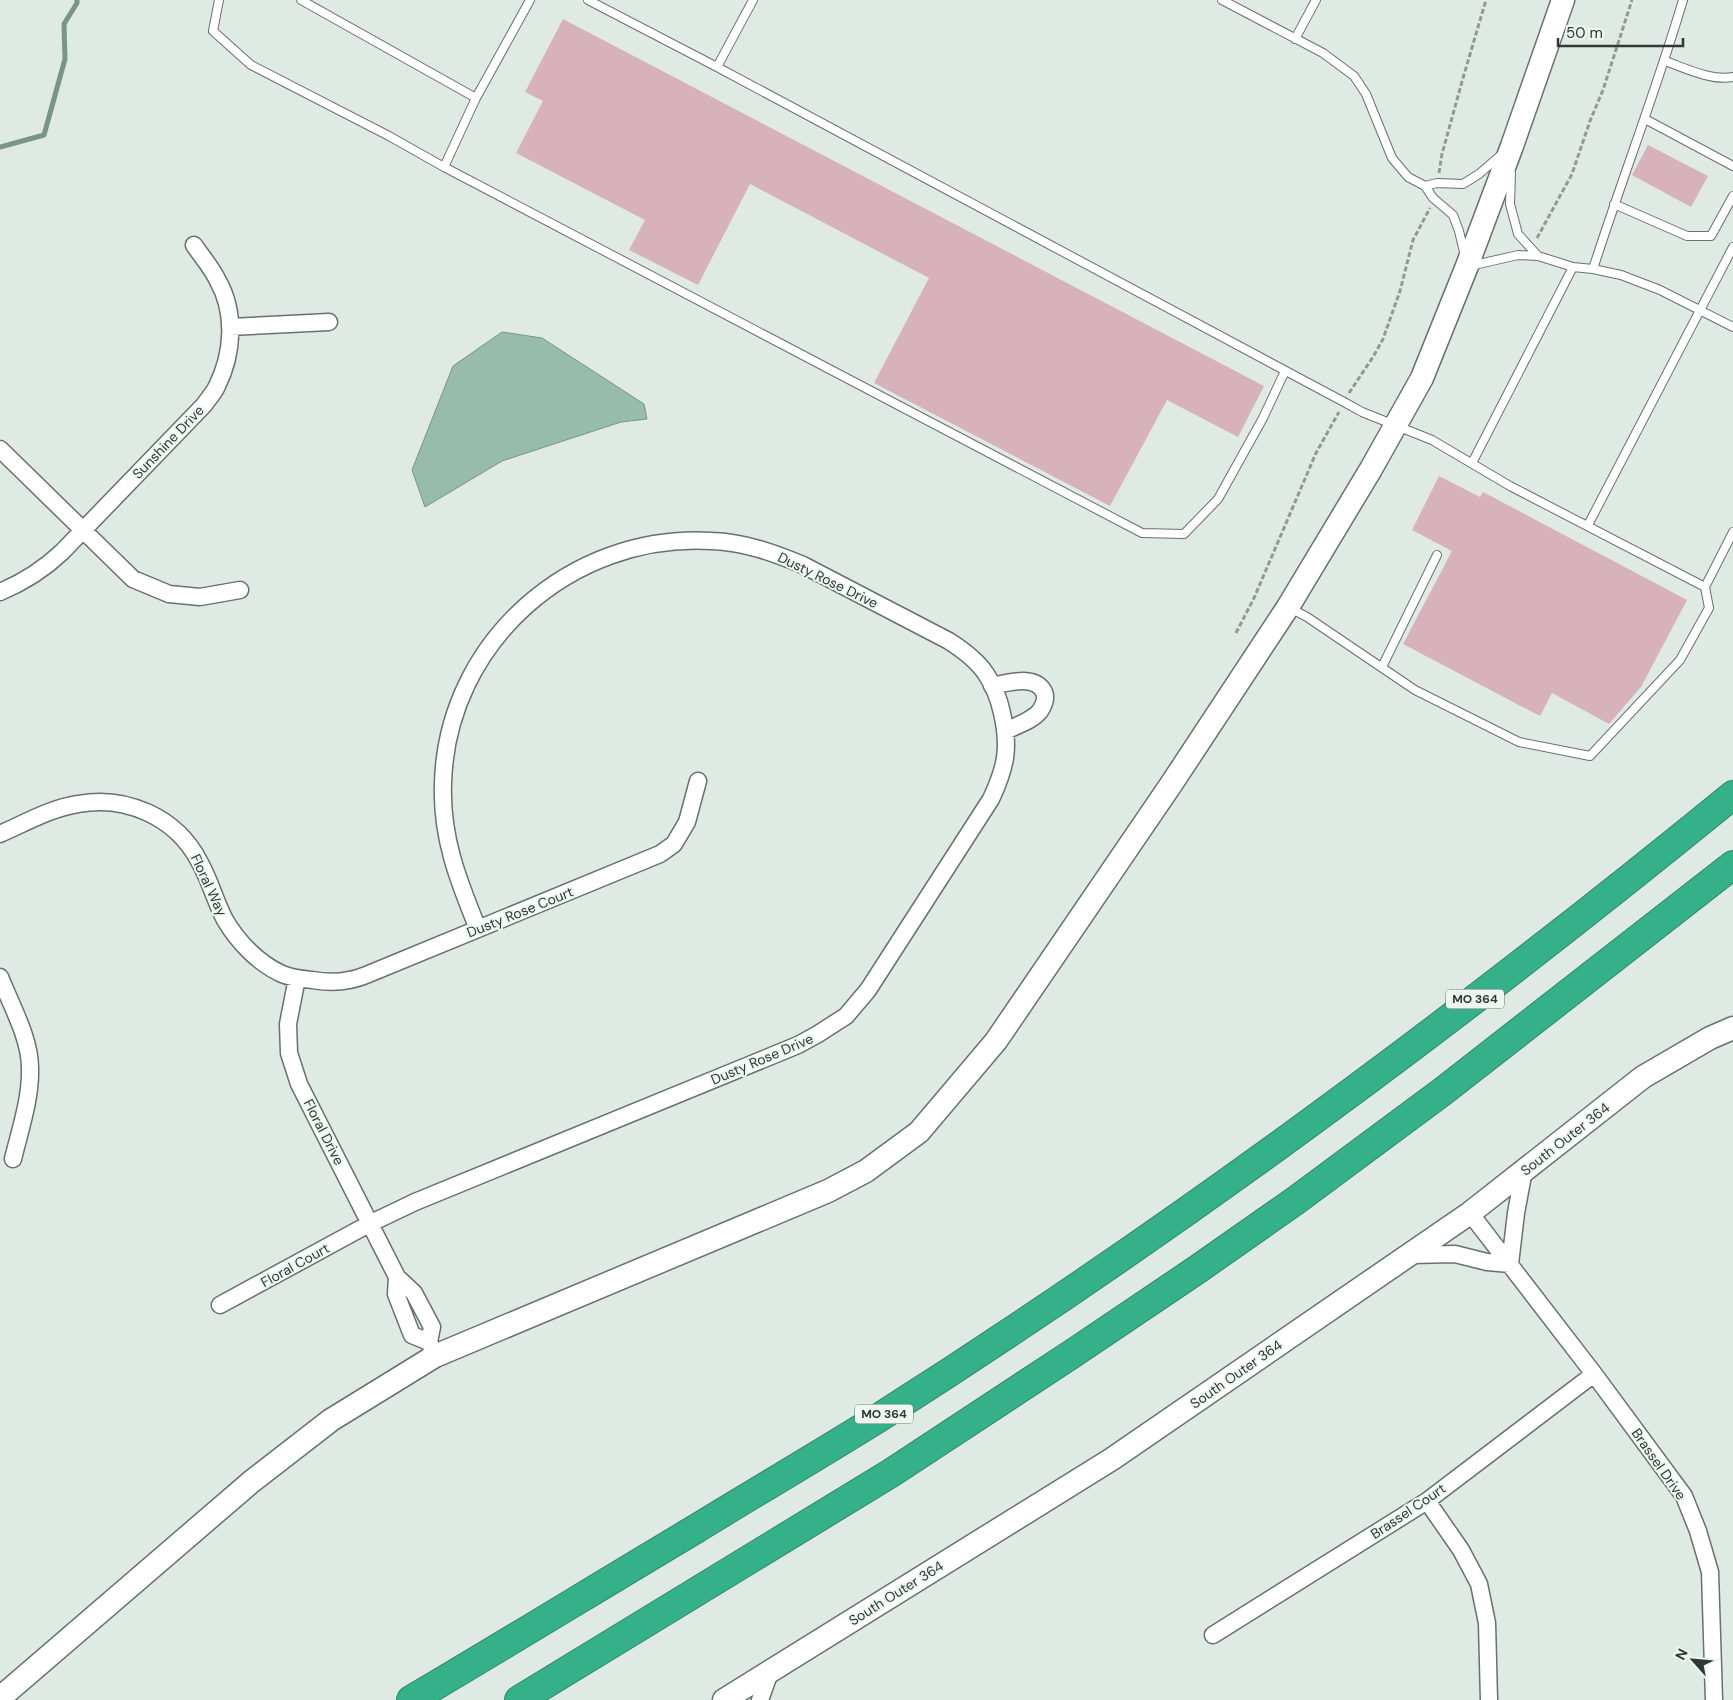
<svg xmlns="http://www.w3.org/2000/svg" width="1733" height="1700" font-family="'DM Sans',sans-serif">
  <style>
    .water { fill: #97bcad; stroke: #799489 }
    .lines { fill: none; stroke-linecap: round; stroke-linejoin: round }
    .stream { stroke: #799489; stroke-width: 5 }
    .building { fill: #d7b1bb }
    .lane-casing { stroke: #67716d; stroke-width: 10 }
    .street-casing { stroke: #67716d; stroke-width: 19 }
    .secondary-casing { stroke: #67716d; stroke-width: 25 }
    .highway-casing { stroke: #34866c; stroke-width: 30 }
    .path { stroke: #919995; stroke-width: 3; stroke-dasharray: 5 2.5; stroke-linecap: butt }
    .lane { stroke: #fff; stroke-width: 8 }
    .street { stroke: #fff; stroke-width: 16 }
    .secondary { stroke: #fff; stroke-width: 22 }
    .highway { stroke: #35b18a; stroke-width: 28 }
    .labels { text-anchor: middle; stroke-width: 4; stroke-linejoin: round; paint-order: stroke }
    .shield { fill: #ecf7f2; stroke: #6a716e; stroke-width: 1 }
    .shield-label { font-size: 12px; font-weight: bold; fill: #333735 }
    .street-label { font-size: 14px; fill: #333735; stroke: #ecf7f2 }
  </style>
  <rect width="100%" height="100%" fill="#dfeae5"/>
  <path class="water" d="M502,332L542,338L644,404L647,419L621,422L502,461L425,507L412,470L453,366Z"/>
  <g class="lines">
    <path class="stream" d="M0,147L44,135L65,59L64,24L77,3V0"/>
  </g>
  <path class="building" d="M563,19L1264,386L1238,437L1167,400L1110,506L874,383L929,278L750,184L698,285L629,250L645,220L516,153L543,101L525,92Z
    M1648,145L1708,176L1691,207L1632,175Z
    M1439,476L1480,497L1483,492L1687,600L1641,687L1609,724L1552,693L1540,716L1403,644L1452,551L1412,530Z"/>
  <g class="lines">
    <defs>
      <path id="lane" d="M219,0L213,31L251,65L389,136L444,167L1142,533L1184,534L1218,499L1263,418L1285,371
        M301,0L476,98
        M588,0L717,67L1344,402L1362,412L1432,440L1510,486L1705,587
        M1222,0L1323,53L1354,76L1366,94L1392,158L1408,177L1425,186L1433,198L1453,215L1459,231L1465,256
        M1295,39L1316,0
        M1665,61C1685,68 1711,81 1733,77
        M717,67L753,0
        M1645,119L1733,166
        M444,167L476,98L530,0
        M1511,173L1510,204L1518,234L1538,256
        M1425,186L1437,183L1463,184L1479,174L1501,155
        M1614,204L1687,236H1711L1733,196
        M1470,266L1518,255L1538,256L1573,267L1593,269L1621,275L1660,290L1733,327
        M1593,269C1622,179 1656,91 1683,0
        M1472,463L1573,267
        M1588,525L1733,247
        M1290,608L1307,617L1415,690L1519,742L1590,756L1680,660L1709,608L1705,587L1733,532
        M1382,667L1437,555"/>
      <path id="street" d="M230,327L329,322
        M0,449L133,579L169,594L200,597L240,590
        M0,592C24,582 43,570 62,552L204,405C208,399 214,393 217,386C233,354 236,313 218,281C212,268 202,257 194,245
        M992,686C1007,683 1035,674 1044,692C1047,699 1044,705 1040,711C1032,721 1017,725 1006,731
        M0,834C25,823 51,808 78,804C126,795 176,817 199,861C210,880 215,901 225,920C238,942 258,963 282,974C291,978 302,979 312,980C324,982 337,983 349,980C356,979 364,976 371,973L660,854L674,844L687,822L698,781
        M0,977C11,1005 30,1038 30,1068C31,1098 20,1130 13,1159
        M297,978L288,1024L289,1053L299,1084L397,1277L414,1293L432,1327L429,1342L435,1356
        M1470,1213L1594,1374L1684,1496L1698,1531L1710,1572L1714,1700
        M1411,1255L1455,1254L1487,1262L1510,1264L1516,1213L1524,1170
        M397,1277L396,1294L412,1335L429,1342
        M220,1305L369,1224L415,1202L798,1045L818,1034L846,1016L868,990L991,799C1006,767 1010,748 1002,713C999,699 994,686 986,674C977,660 963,650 949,641L803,565C774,553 744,542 712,541C572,532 446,642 443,784C441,837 458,880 478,929
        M1427,1501L1461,1550L1479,1584L1487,1623L1489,1700
        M1213,1635L1427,1501L1594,1374
        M760,1700L770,1672"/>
      <path id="secondary" d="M0,1698L251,1482L331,1420L435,1356L828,1191L866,1171L919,1132L996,1041L1172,783L1288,607L1371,469L1422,378L1467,266L1512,146L1563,0
        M724,1700L1112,1459L1470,1213L1643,1077L1710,1038L1733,1028"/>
      <path id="highway" d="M411,1700C506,1644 600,1586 694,1530C756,1492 819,1455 880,1417C1177,1228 1461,1017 1733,795
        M519,1700L891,1473L1072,1354L1198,1269L1295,1201L1442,1092L1733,865"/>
    </defs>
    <use href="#lane" class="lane-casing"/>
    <use href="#street" class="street-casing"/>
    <use href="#secondary" class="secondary-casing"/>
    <use href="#highway" class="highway-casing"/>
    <path class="path" d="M1439,173L1442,154L1463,78L1486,0
      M1537,238L1572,174L1590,121L1603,90L1632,0
      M1349,393L1373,357L1383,339L1400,291L1413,240L1430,208
      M1236,633L1254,598L1316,453L1339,412"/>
    <use href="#lane" class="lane"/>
    <use href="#street" class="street"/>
    <use href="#secondary" class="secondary"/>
    <use href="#highway" class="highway"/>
  </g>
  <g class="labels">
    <g class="shield">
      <rect x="1446" y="989.5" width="58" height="19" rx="4"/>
      <rect x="855" y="1404.5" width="58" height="19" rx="4"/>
    </g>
    <g class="shield-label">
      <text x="1475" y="1003">MO 364</text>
      <text x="884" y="1418">MO 364</text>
    </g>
    <g class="street-label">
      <text transform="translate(168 442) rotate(-46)" y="5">Sunshine Drive</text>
      <text transform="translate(828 580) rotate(26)" y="5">Dusty Rose Drive</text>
      <text transform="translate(209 885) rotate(65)" y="5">Floral Way</text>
      <text transform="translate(520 912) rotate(-22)" y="5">Dusty Rose Court</text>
      <text transform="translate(762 1059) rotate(-23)" y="5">Dusty Rose Drive</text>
      <text transform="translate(324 1132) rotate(63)" y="5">Floral Drive</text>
      <text transform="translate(1565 1139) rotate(-38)" y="5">South Outer 364</text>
      <text transform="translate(295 1265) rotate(-29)" y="5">Floral Court</text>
      <text transform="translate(1236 1374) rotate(-35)" y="5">South Outer 364</text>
      <text transform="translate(1659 1464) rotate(55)" y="5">Brassel Drive</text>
      <text transform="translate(1408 1511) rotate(-34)" y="5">Brassel Court</text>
      <text transform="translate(896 1593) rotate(-32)" y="5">South Outer 364</text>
    </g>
  </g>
  <g transform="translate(1693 1660) rotate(297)" stroke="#ecf7f2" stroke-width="4" paint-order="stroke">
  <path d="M0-4L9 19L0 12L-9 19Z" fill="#333735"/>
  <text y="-8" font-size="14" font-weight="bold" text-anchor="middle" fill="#333735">N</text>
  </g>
  <path d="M1558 38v8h125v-8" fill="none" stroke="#333735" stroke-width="2.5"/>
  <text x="1566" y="38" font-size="15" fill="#333735" stroke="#ecf7f2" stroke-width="4" paint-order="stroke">50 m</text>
</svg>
